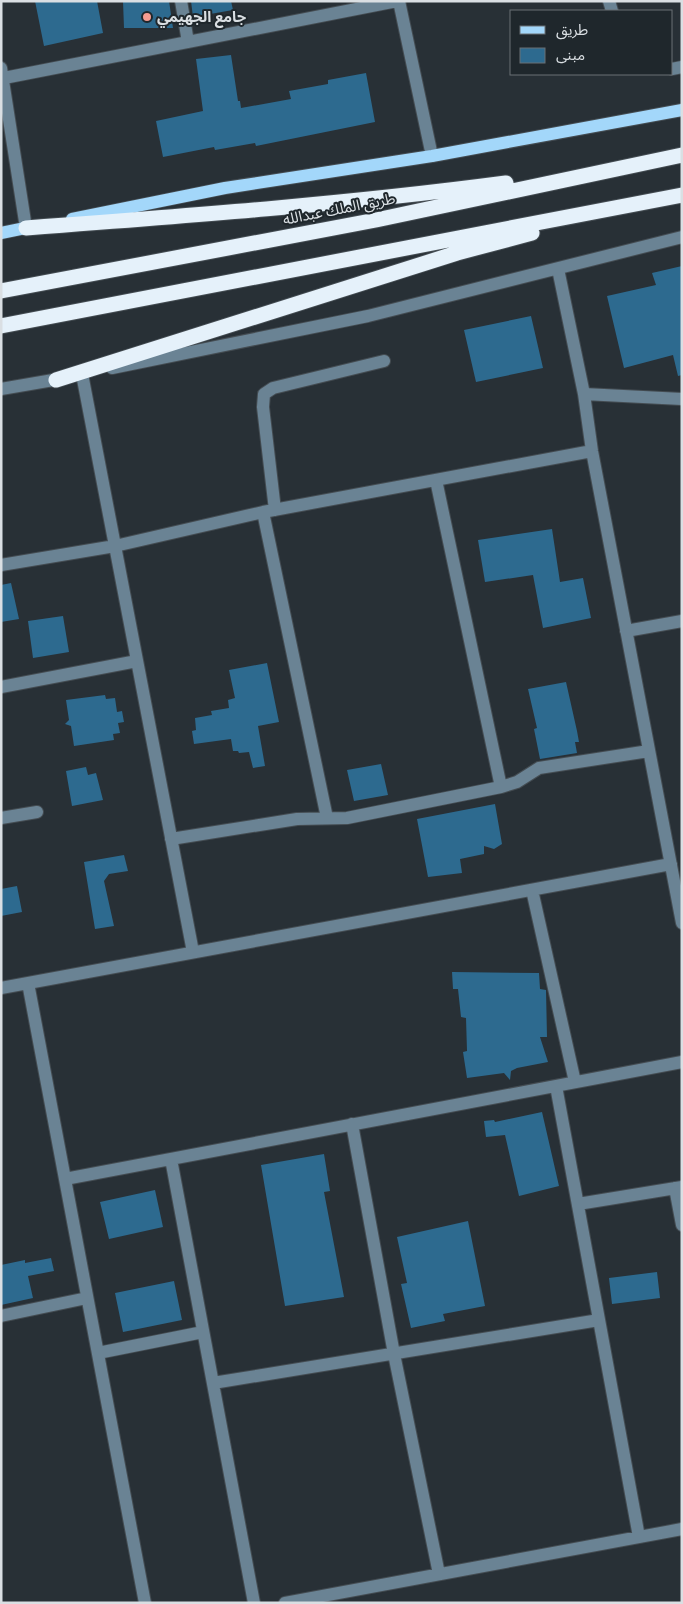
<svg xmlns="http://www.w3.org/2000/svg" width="683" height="1604" font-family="'Public Sans','Noto Sans Arabic',sans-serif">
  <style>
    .building { fill: #2d6a8f }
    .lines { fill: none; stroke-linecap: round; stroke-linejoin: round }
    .minor-casing { stroke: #444c52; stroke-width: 14 }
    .major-casing { stroke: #444c52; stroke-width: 14 }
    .highway-casing { stroke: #444c52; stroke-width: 17 }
    .minor { stroke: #6a8394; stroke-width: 12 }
    .major { stroke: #a3d7fa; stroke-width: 12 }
    .highway { stroke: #e5f1fa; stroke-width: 15 }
    .poi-dot { fill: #f59c91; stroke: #1f272c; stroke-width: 2 }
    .labels { text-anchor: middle; stroke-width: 4; stroke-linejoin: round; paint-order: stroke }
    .poi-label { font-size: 15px; font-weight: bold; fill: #dadfe3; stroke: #1f272c; text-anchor: start }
    .street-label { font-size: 15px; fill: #dadfe3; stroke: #1f272c }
  </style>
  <rect width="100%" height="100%" fill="#283036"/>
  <path class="building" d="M35,1H97L103,33L44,46Z
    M123,1H169L173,28H124Z
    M191,1H231L233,10L193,17Z
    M231,55L238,101H240L241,108L291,99L289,91L328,84V80L366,73L375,122L256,146L255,143L215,150L214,147L163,157L156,121L203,111L196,59Z
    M682,266V375L678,376L673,355L624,368L607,296L656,285L652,273Z
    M531,316L543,368L476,382L464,330Z
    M552,529L560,582L583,578L591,618L543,628L533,575L485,582L478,540Z
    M11,583L19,619L1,622V585Z
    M63,616L69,652L33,658L28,621Z
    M267,663L279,722L258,726L265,766L253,768L249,752L239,753L238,751H233L231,739L194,744L192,731L196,730L195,718L212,715L211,711L229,708L228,700L235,698L229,670Z
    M566,682L577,731L579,742H575L577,753L540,759L534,729L537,728L528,689Z
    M105,695L106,699L115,698L117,712L122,711L124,722L118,723L120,733L113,734L114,740L74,746L71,726L65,724L69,720L66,700Z
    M381,764L388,795L354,801L347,770Z
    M86,767L88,775L96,773L103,800L72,806L66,771Z
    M495,804L502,844L494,849L484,846V854L460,859L462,873L428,877L417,819Z
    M124,855L128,871L109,874L104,881L114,926L95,929L84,862Z
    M17,886L22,912L1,916V889Z
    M452,972L539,973L540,989L546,990L547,1037H540L548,1062L517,1068L511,1071L510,1080L504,1073L467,1078L463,1052L467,1051L466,1018L461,1017L458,989H453Z
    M542,1112L559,1186L519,1196L505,1135L486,1137L484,1121L494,1120L495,1122Z
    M324,1154L330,1191L324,1192L344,1297L285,1306L261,1165Z
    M155,1190L163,1227L109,1239L100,1202Z
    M468,1221L485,1306L443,1314L445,1321L411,1328L401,1284L407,1283L397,1237Z
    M51,1258L54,1271L28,1276L33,1298L1,1305V1265L25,1260V1263Z
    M657,1272L660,1298L612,1304L609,1278Z
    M174,1281L182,1320L123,1332L115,1293Z"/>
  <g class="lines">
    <defs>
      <path id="minor" d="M181,1L188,42
        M399,1L432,156
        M609,1L612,11
        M1,68L26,228
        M672,69L682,67
        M4,78L397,1
        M558,269L584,394L592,451L682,923
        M112,368L368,316L682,237
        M82,374L193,952
        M1,389L65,378
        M584,394L682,399
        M436,480L501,787
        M275,510L263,407L264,394L273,388L384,361
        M263,512L327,818
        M1,565L115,546L263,512L592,451
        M626,631L682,621
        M1,687L137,661
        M1,818L37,812
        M171,839L297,819L347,818L501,787L517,782L539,768L649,751
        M532,890L575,1082
        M28,983L145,1603
        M1,988L671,864
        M556,1086L639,1537
        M352,1124L394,1354L439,1574
        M171,1159L254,1603
        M65,1179L682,1062
        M675,1188L682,1225
        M578,1204L682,1187
        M1,1316L87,1298
        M98,1353L203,1332
        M213,1383L599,1320
        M285,1603L682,1529"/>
      <path id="major" d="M72,219L225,188L432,156L682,110
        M1,233L35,226"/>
      <path id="highway" d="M26,228C187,216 347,204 506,183
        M1,291L376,220L682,155
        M1,326L682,195
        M56,380L457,253L532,233"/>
    </defs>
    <use href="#minor" class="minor-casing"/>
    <use href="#major" class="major-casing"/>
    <use href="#highway" class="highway-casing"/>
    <use href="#minor" class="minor"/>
    <use href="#major" class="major"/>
    <use href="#highway" class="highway"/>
  </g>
  <circle class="poi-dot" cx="147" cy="17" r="5"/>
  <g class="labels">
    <g class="poi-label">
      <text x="157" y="22">جامع الجهيمي</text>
    </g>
    <g class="street-label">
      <text transform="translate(339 209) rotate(-11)" y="5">طريق الملك عبدالله</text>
    </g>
  </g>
  <rect width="683" height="1604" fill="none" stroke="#dadfe3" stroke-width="5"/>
  <rect x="510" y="10" width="162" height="65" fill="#1f272c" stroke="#6a7175"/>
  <rect x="520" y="26" width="25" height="8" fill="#a3d7fa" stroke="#6a7175"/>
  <text x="556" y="35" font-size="15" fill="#dadfe3">طريق</text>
  <rect x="520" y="48" width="25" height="15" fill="#2d6a8f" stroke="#6a7175"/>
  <text x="556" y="60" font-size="15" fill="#dadfe3">مبنى</text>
</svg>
